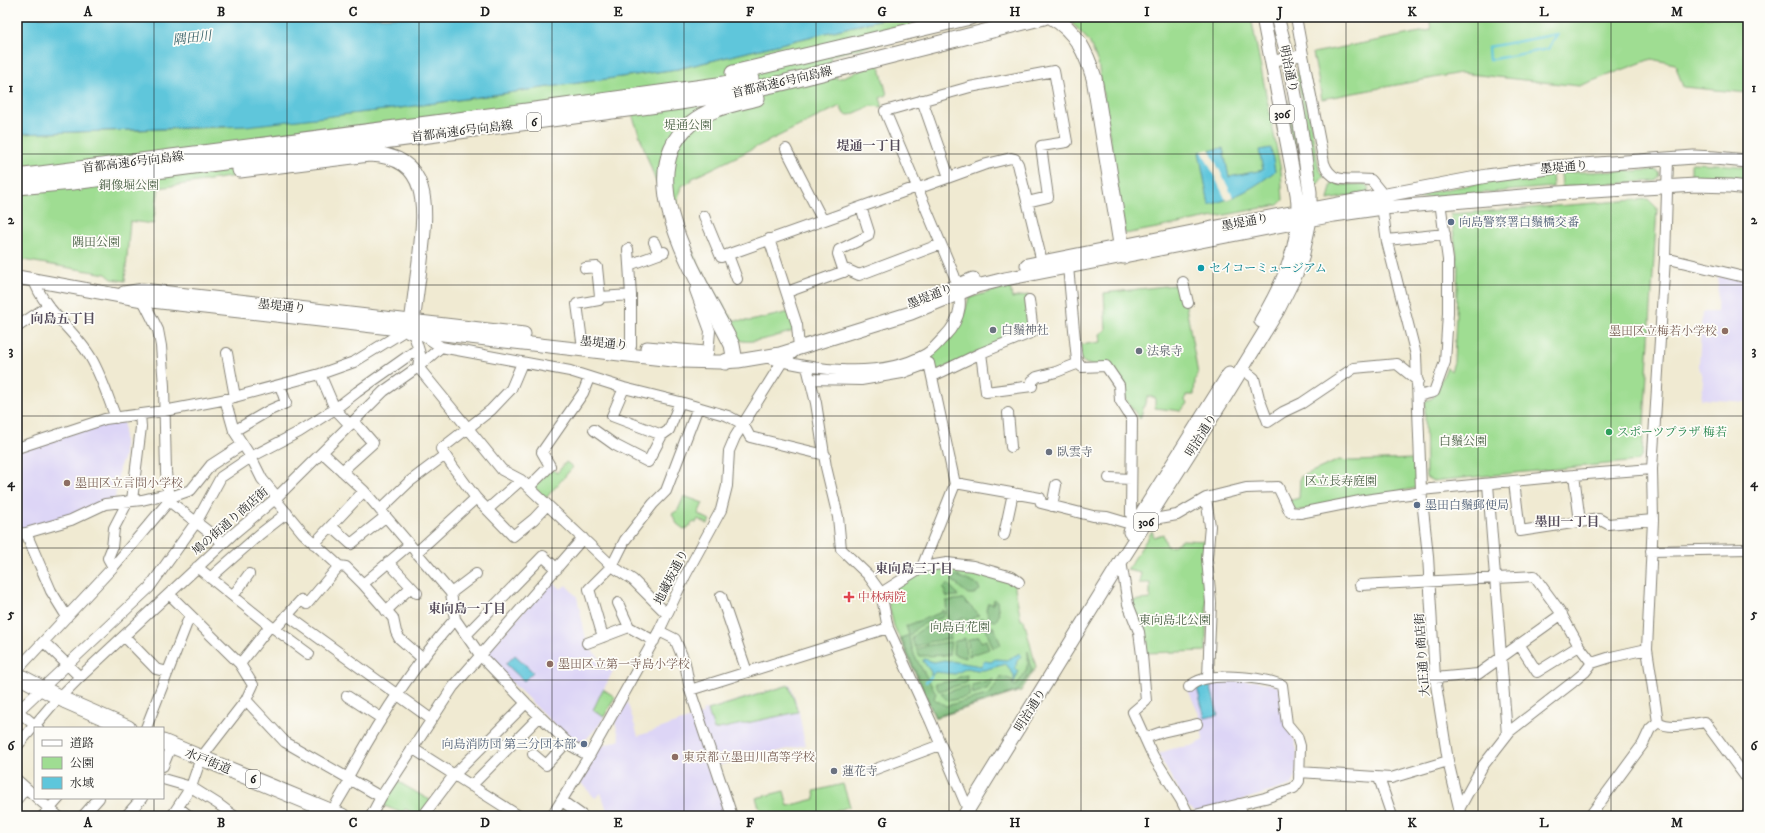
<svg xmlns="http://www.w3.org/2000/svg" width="1765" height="833" font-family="'IM FELL DW Pica','Noto Serif JP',serif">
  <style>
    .built { fill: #ddd5f6 }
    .green { fill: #9fdd92; stroke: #5e7c57 }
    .forest { fill: #7fbc7c; stroke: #4e6c4c }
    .water { fill: #5ec6db; stroke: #3d717c }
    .pier { fill: #f0ead2 }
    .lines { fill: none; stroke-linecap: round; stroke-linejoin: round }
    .stream { stroke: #5ec6db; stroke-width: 2.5 }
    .minor-casing { stroke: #868377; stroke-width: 12 }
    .major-casing { stroke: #868377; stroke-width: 15 }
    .highway-casing { stroke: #868377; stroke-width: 17 }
    .minor { stroke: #fff; stroke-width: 10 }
    .major { stroke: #fff; stroke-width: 13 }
    .highway { stroke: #fff; stroke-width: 15 }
    .rail { stroke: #1c1c1c; stroke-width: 2.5 }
    .grid { fill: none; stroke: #1c1c1c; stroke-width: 1; stroke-opacity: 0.55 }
    .service-dot { fill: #5c6f8a; stroke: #fdfcf7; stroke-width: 1.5 }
    .culture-dot { fill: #0f9aa8; stroke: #fdfcf7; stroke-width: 1.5 }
    .worship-dot { fill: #6b7280; stroke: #fdfcf7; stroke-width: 1.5 }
    .education-dot { fill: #8d6e63; stroke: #fdfcf7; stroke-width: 1.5 }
    .leisure-dot { fill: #2e9e5b; stroke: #fdfcf7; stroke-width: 1.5 }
    .health-dot { fill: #e0444e; stroke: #fdfcf7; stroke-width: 1.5 }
    .labels { text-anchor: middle; stroke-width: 3.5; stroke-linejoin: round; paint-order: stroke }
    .shield { fill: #fdfcf7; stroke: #605f5e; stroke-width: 1 }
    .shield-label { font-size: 11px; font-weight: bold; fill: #1c1c1c }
    .street-label { font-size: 12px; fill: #1c1c1c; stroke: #fdfcf7 }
    .park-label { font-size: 12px; fill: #4a6045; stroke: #fdfcf7 }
    .service-label { font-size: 12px; fill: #4e5e75; stroke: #fdfcf7; text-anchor: start }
    .culture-label { font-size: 12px; fill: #0d838f; stroke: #fdfcf7; text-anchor: start }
    .worship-label { font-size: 12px; fill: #5b616d; stroke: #fdfcf7; text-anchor: start }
    .education-label { font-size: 12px; fill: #785e54; stroke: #fdfcf7; text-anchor: start }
    .leisure-label { font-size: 12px; fill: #27864d; stroke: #fdfcf7; text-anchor: start }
    .health-label { font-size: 12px; fill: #be3a42; stroke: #fdfcf7; text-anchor: start }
    .water-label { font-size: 13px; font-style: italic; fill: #366068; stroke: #fdfcf7 }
    .neighbourhood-label { font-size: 13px; font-weight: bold; fill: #554c5b; stroke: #fdfcf7 }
    .neatline { fill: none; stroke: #1c1c1c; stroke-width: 1.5 }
    .grid-label { font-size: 13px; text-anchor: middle; font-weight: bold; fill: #1c1c1c }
  </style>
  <rect width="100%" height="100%" fill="#fdfcf7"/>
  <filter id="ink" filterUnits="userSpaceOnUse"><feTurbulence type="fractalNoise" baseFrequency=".025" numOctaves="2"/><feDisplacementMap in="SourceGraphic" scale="8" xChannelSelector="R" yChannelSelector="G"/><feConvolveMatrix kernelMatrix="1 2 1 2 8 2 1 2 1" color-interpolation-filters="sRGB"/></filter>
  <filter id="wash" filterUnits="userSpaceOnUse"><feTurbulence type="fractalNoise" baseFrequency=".012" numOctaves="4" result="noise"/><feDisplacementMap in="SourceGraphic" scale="16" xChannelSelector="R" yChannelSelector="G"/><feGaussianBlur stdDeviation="0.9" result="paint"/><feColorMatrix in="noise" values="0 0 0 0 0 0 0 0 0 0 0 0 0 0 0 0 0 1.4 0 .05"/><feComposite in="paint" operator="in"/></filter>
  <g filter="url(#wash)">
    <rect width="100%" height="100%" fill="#f0ead2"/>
    <path class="built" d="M1718,276L1748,281V402L1701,399L1703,382L1699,366L1702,312H1717Z
      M124,422V457L119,468L115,498L83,513L17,530V452L99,424Z
      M551,580L561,589L566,585L577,597L586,639L585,644L613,671L593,710L604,717L600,724L578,748L487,658L486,654Z
      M1208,680L1257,681L1278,686L1297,750L1296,776L1292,785L1199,813L1188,807L1158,754L1174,748L1192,746L1203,740L1199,714L1188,690Z
      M790,684L799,712L805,745L712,767L729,816H609L601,793L595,798L580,782L599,747L620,740L615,722L627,701L638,736L703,714L702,711Z"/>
    <path class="green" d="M891,17H1006L936,29L830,56L837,79L879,64L887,95L880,98L883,107L871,106L850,115L844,114L840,106L691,179L692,181L681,186C680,192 677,199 677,204C678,238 715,292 733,320L750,321L790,312L794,331C779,335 750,346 736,339L700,275L660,186L656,182L633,117L630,102L375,134L378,154L159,188L153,224L130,221L125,281L112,279L106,274L17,259V134L226,127L393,109L678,69Z
      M1066,17H1251L1281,171L1283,200L1278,205L1125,234L1098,63L1089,41Z
      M1429,17H1748V93L1683,87L1675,64L1651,59L1579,86L1460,73L1322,99L1313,53L1431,30Z
      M1298,69L1301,72L1319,169L1324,176L1316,186L1297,73Z
      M1288,100L1303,189L1291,139Z
      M1691,163L1717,164L1748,167V182L1721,179L1691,178Z
      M1655,170L1659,172L1660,176L1656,181L1562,187L1561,173C1592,171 1623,172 1655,170Z
      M1552,172L1553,187L1411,199L1410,196L1517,176Z
      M1332,182L1341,185L1365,184L1369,187L1368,192L1328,200Z
      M1648,199L1657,208L1642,456L1638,461L1433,481L1426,477L1425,404L1426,401L1434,397L1447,367L1451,371L1454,362L1458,266L1451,214Z
      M1182,284L1198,374L1195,381L1194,395H1186L1185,401L1187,403L1181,411L1155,408V397H1147L1140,419L1125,399L1122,382L1116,375L1085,363L1079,358V345L1101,342L1100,334L1106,330L1104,293Z
      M1010,286L1012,298L1028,295L1030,328L935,372L929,355L950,339L963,318L969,298Z
      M1414,459L1417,488L1297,511L1292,508L1288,501L1299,498L1300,477L1339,460L1352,461Z
      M566,462L573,467L546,498L534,487L551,469L557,473Z
      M684,496L703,503L698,514L710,520L708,524L698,519L696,523L694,522L685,530L677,524L672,514L678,510Z
      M1152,531L1154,537L1163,534L1167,547L1173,546L1182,540L1207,541L1206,651L1145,653L1130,601L1150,599V583H1139L1141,573L1127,570Z
      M972,567L1014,583L1021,620H1024L1036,667L1021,691L935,718L894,626L886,594L927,568Z
      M789,685L798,712L714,730L708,710Z
      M603,689L615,697L604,717L593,710Z
      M397,781L431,801L420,816L411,815L412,812L405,809L402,813L382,805Z
      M843,784L850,806L829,814V816H762L756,798L784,791L788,806L815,799L814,791Z"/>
    <path class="forest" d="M955,575L978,585L980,590L974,594H968L958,586V584L952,581Z
      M948,584L957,593L958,596L947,597L943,588Z
      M963,599L979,615L968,621L963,617L957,620L958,622L951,623L947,618L946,601Z
      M994,599L997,601L999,615L996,621L990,620L986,610L988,603L993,604Z
      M942,610H944V617C931,622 916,623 909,638L915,657L936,693L934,699L946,706L990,694L1000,678L1004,677L1012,680L1013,685L1016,686C1026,672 1029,668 1028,651L1032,671L1018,691L935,717L901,638L909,635L906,626L942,612Z
      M982,618H984L985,620L983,626L969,631L967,626Z
      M944,621L949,628L950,639L929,642L915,647L912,639C917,628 933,625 944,621Z
      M988,625L991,629H993L992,626L994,627L1001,645L993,648L986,629Z
      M979,636L981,642L986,640L989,649L969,656L968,640Z
      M965,638L966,658L953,654L954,642L959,640L961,641L962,639Z
      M949,642H951L949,655L920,656L916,649L930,645Z
      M967,675L966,683L939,691L935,684L955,680L959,677Z
      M993,679L987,689L973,694L972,685Z
      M967,686H968L970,695L967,697L948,701L941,694Z"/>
    <path class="water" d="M17,17H891L678,69L393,109L246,126L17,134Z
      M1223,148L1229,177L1263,170L1259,150L1271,148L1275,171C1255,188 1235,198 1209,205L1199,152Z
      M1020,653L1021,656L1017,661L1015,669L1018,671L1014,684V675L1006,664L984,670H977L967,668L955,674L935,672L931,677V672L923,661L924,659L934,662L944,660L981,666L984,661L991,662L995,659L1007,660Z
      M515,655L533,672L524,681L506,664Z
      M1210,684L1218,715L1205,718L1197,688Z"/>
    <path class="pier" d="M1209,149L1233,197L1226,200L1202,151Z"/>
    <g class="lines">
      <path class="stream" d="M1558,34L1548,49L1489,60L1488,47Z
        M926,682L931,677"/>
    </g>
  </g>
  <g filter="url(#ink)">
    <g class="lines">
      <defs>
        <path id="minor" d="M1303,55L1324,163C1333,187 1352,177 1371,180L1380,191L1387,242L1416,355L1421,490L1428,556L1435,678L1448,761L1461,816
          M1272,61L1303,55L1296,17
          M922,100L949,177
          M786,149L822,219
          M704,216L721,257L917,187H922L983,165L1011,158L1015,159L1018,164L1042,262
          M1387,240L1445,234
          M654,242L659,254
          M628,249L631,295V346
          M728,255L737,279
          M1665,258L1748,278
          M629,265L664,252
          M1068,267L1077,361L1082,367L1106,366L1119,385L1120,400L1132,419L1131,514L1134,525
          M585,268L597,267L600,297L631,295
          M844,272L838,254L839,250L868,236L869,232L861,207
          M34,280C44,311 75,330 91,358C102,377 108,398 116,418
          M1183,282L1188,303
          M695,290L710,331L708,353
          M787,292L848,270L859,275L941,244
          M1029,300L1033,332L981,353L986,392L1032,386V381L1037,377L1056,372L1079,363
          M17,327L48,306
          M413,331L420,354L418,367L502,470L521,480L612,566L633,580L667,614
          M417,331L441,347L570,371L624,388L680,402L728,416L743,424L750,437L825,455
          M582,341L577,304L599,300L600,297
          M227,353L235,397
          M764,357C812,370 880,380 926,354C933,350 938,343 944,337C963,318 963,299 954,275L885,111L970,87L1054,71L1067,142L1041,146L1048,197L1027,202
          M522,363L511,389L491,410L441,449L453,467L476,498L513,536L534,519L547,505
          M807,367L816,403L826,467L838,517L841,549L868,575L881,593L888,628L931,722L970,814
          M1242,369L1254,378L1259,398L1268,422L1283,412L1302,403L1354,368L1397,364L1418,381
          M320,374L335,409L350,425
          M933,376L981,353
          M810,379L861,380L902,373L929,363L955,484
          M624,388L612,416L662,435L669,430L680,402
          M1418,396L1434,392L1445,362L1448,313V260L1440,202
          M225,399L234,431L251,457L262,479L277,497
          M1008,413L1011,447
          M594,430L615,445L648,462L662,435
          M234,431L270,410L286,403L280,385
          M17,448L105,419L164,411L227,399L320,374L354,362L406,330
          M323,453L364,491L451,593L455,619L480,655L526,703L570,745L589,756
          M342,471L373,443L354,421
          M1574,475L1580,522
          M1109,478L1131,479
          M1514,482L1520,531L1599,519L1608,524L1653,520
          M1488,484L1507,735
          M529,487L550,466L542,452L583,393L589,378
          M168,498L191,490L211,465L242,445
          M1206,498L1210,526L1207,559L1211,603L1208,677
          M132,500L141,427L140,414
          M169,501L223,543
          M1052,506L1056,485
          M488,509L521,480
          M380,510L409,482L445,455
          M1148,520L1177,515L1206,498L1246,488L1278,487L1290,512L1300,513L1365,500L1416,493L1421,490L1574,475L1652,469
          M331,526L351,544L385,517
          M26,533L71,520L105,504L142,500L167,494
          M17,534L26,533L51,591L67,617
          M1004,535L1013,493
          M314,544L364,491
          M1651,551L1748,549
          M416,553L476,498
          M1121,561L1128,604L1139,632L1142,655L1146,701L1133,712L1153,756L1181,800L1189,816
          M388,562L417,593
          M339,566L346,567L363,584L393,618L396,632L399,638L423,659
          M113,567L108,558L112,548L114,528L128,501
          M197,567L270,626L240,664
          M922,567L947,563L973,566L1012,577L1019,582
          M210,578L260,534L287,513
          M363,584L409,545
          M1360,585L1534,576L1559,610L1579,646L1592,663
          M451,593L476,574
          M881,593L922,567L955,484H961L1040,498L1041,503L1093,516L1107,517L1134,525
          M169,594L240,664L253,685L246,700L201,758L191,787L172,816
          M233,596L249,574
          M721,596L747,672
          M618,603L629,627L654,641
          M386,611L411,587
          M287,615L431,719
          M270,626L275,629L301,600L307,604L339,566L303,533L275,499
          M275,629L309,654
          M659,631L675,639L685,663L690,690L888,628
          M466,635L543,556L557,569
          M124,636L156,669L168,672
          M603,637L589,589L612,566L625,540L653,504L666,491L698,407
          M44,642L80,677
          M587,643L629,627
          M1519,644L1537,672L1579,646
          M1647,649L1653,520L1652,469L1665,258L1668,159
          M17,670L113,567L169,501L166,472L164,386L161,346L158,330L143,300
          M1435,678L1478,674L1562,614
          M1189,687C1205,670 1261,677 1282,685L1287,724L1297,736L1300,746L1299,781L1294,788L1288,790L1265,798L1191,816
          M690,690C704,732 718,774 732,816
          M347,696L381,718
          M246,700L285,742L381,797
          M1658,722C1670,730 1691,724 1705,722L1748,780
          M38,728L18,711L149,588L197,521L221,477L251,457L299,432L335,409L357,392L418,349
          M146,728L190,615
          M494,735L507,749
          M1145,738L1162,732L1197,724
          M17,746L51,706L80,677L232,535L275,499L384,391L418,367L441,347
          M412,748L519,816
          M533,754L546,765L567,742
          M163,766L171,746
          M873,770L940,745
          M1299,772L1391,778L1448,761
          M348,777C378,721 412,667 455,619
          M1379,778L1392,816
          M163,779L191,787L218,804L234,816
          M17,780L35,796
          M471,786L540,716
          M37,798L58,816
          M17,799L26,788
          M562,801L583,816
          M1239,804L1243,816
          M178,807L189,816
          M1459,809L1482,767L1510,731L1573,682L1585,672L1592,663L1611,657L1647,649L1658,722L1650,729L1643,744L1590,816
          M43,816L59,798
          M83,816L99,798
          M126,816L142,798
          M329,816L351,779
          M371,816L381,797L453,687L583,538
          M423,816L454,775L526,703
          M552,816L589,756L659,631L685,576L721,510L727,486L729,451L735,437L782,362L799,348L797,325L769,239"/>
        <path id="major" d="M1027,265L1217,227L1487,176L1556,167L1694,157L1714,158L1748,161
          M17,277L143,300L681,361L720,362L738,361L780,354L911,313L977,286L1005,279L1334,215L1383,208L1558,193L1696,185L1730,186L1748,188
          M124,293L143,290L524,334
          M919,301L973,279
          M1261,321C1284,282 1303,241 1297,194L1263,17
          M647,348L705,353
          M1130,532L1229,374
          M964,816L1121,561L1226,395L1278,310L1296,274L1302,258L1310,220V192L1300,123L1288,57L1277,17"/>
        <path id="highway" d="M1052,17C1076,31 1086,52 1094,78L1123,256
          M733,73L970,17
          M240,170L369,154C435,156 425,214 420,261C417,284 414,307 411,331
          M17,177L565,106L718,85L751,79
          M17,187L73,182L680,102L727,94L782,83L1044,17
          M725,362L730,360L734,356L732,345C705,289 626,178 690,124C709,108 734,104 757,98
          M17,675L66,701L128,728
          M163,742L342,816"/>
      </defs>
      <use href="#minor" class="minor-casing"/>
      <use href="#major" class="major-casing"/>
      <use href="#highway" class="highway-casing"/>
      <use href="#minor" class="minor"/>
      <use href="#major" class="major"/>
      <use href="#highway" class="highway"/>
      <path class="rail" d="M1737,816L1748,808"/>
    </g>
  </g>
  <path class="grid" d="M154,17V728M287,17V816M419,17V816M552,17V816M684,17V816M816,17V816M949,17V816M1081,17V816M1213,17V816M1346,17V816M1478,17V816M1611,17V816M17,154H1748M17,285H1748M17,416H1748M17,548H1748M17,680H1748M154,798V816"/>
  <g class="service-dot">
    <circle cx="1451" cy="222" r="4"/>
    <circle cx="1417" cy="505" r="4"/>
    <circle cx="584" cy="744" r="4"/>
  </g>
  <circle class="culture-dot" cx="1201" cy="268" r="4"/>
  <g class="worship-dot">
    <circle cx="993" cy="330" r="4"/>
    <circle cx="1139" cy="351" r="4"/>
    <circle cx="1049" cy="452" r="4"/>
    <circle cx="834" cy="771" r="4"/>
  </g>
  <g class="education-dot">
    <circle cx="1725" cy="331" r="4"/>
    <circle cx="67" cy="483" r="4"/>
    <circle cx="550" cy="664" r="4"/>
    <circle cx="675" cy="757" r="4"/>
  </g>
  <circle class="leisure-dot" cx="1609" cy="432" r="4"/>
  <path class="health-dot" d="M847 591h4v4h4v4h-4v4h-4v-4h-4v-4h4z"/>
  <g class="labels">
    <g class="shield">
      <rect x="1270" y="105" width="24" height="18" rx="3"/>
      <rect x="527" y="113" width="14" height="18" rx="3"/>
      <rect x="1134" y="513" width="24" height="18" rx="3"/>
      <rect x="246" y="770" width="14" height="18" rx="3"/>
    </g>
    <g class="shield-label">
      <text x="1282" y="118">306</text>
      <text x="534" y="126">6</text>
      <text x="1146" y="526">306</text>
      <text x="253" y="783">6</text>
    </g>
    <g class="street-label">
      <text transform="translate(1289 69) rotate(78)" y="4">明治通り</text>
      <text transform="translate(782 82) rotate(-13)" y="4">首都高速6号向島線</text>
      <text transform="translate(462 131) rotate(-7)" y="4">首都高速6号向島線</text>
      <text transform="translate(133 162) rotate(-7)" y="4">首都高速6号向島線</text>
      <text transform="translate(1564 167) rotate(-5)" y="4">墨堤通り</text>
      <text transform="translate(1245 222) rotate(-11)" y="4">墨堤通り</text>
      <text transform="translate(930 296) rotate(-22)" y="4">墨堤通り</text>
      <text transform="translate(282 306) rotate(6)" y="4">墨堤通り</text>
      <text transform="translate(604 343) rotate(6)" y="4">墨堤通り</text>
      <text transform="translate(1201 435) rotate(-58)" y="4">明治通り</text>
      <text transform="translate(230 521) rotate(-41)" y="4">鳩の街通り商店街</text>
      <text transform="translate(671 577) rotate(-63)" y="4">地蔵坂通り</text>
      <text transform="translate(1422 655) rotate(-94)" y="4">大正通り商店街</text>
      <text transform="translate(1030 710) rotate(-58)" y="4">明治通り</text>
      <text transform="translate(208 761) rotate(22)" y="4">水戸街道</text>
    </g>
    <g class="park-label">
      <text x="688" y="129">堤通公園</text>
      <text x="129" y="189">銅像堀公園</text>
      <text x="96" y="246">隅田公園</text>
      <text x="1463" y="445">白鬚公園</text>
      <text x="1341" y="485">区立長寿庭園</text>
      <text x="1175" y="624">東向島北公園</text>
      <text x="960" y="631">向島百花園</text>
    </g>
    <g class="service-label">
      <text x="1459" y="226">向島警察署白鬚橋交番</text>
      <text x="1425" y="509">墨田白鬚郵便局</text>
      <text x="576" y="748" text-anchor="end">向島消防団 第三分団本部</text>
    </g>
    <g class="culture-label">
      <text x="1209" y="272">セイコーミュージアム</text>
    </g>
    <g class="worship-label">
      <text x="1001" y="334">白鬚神社</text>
      <text x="1147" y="355">法泉寺</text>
      <text x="1057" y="456">臥雲寺</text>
      <text x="842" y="775">蓮花寺</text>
    </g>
    <g class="education-label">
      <text x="1717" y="335" text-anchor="end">墨田区立梅若小学校</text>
      <text x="75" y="487">墨田区立言問小学校</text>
      <text x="558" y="668">墨田区立第一寺島小学校</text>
      <text x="683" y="761">東京都立墨田川高等学校</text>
    </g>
    <g class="leisure-label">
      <text x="1617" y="436">スポーツプラザ 梅若</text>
    </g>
    <g class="health-label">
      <text x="858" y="601">中林病院</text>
    </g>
    <g class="water-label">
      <text transform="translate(192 37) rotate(-7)" y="5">隅田川</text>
    </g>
    <g class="neighbourhood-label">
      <text x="869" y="150">堤通一丁目</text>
      <text x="63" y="323">向島五丁目</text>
      <text x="1567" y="526">墨田一丁目</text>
      <text x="914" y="573">東向島三丁目</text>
      <text x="467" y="613">東向島一丁目</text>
    </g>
  </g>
  <rect width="1765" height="833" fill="none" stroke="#fdfcf7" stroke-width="44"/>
  <rect x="34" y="727" width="130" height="72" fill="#fdfcf7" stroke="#a3a29f"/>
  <rect x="42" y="740" width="20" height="6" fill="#ffffff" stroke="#a3a29f"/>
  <text x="70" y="747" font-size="12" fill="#1c1c1c">道路</text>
  <rect x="42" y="757" width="20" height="12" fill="#9fdd92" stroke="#a3a29f"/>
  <text x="70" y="767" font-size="12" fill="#1c1c1c">公園</text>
  <rect x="42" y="777" width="20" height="12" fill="#5ec6db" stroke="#a3a29f"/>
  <text x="70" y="787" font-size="12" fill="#1c1c1c">水域</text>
  <rect x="22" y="22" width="1721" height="789" class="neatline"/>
  <g class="grid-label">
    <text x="88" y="16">A</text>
    <text x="221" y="16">B</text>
    <text x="353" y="16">C</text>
    <text x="485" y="16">D</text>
    <text x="618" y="16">E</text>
    <text x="750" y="16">F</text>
    <text x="882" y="16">G</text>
    <text x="1015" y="16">H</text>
    <text x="1147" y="16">I</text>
    <text x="1280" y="16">J</text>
    <text x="1412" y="16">K</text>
    <text x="1544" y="16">L</text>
    <text x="1677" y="16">M</text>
    <text x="11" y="92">1</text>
    <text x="1754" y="92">1</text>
    <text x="11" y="224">2</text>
    <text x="1754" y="224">2</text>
    <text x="11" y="355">3</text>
    <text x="1754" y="355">3</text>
    <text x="11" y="487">4</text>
    <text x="1754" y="487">4</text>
    <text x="11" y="618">5</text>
    <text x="1754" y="618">5</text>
    <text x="11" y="750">6</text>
    <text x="1754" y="750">6</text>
    <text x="88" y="827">A</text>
    <text x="221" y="827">B</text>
    <text x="353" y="827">C</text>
    <text x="485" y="827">D</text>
    <text x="618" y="827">E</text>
    <text x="750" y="827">F</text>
    <text x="882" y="827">G</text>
    <text x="1015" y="827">H</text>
    <text x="1147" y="827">I</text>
    <text x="1280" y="827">J</text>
    <text x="1412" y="827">K</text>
    <text x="1544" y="827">L</text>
    <text x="1677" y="827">M</text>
  </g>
</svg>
